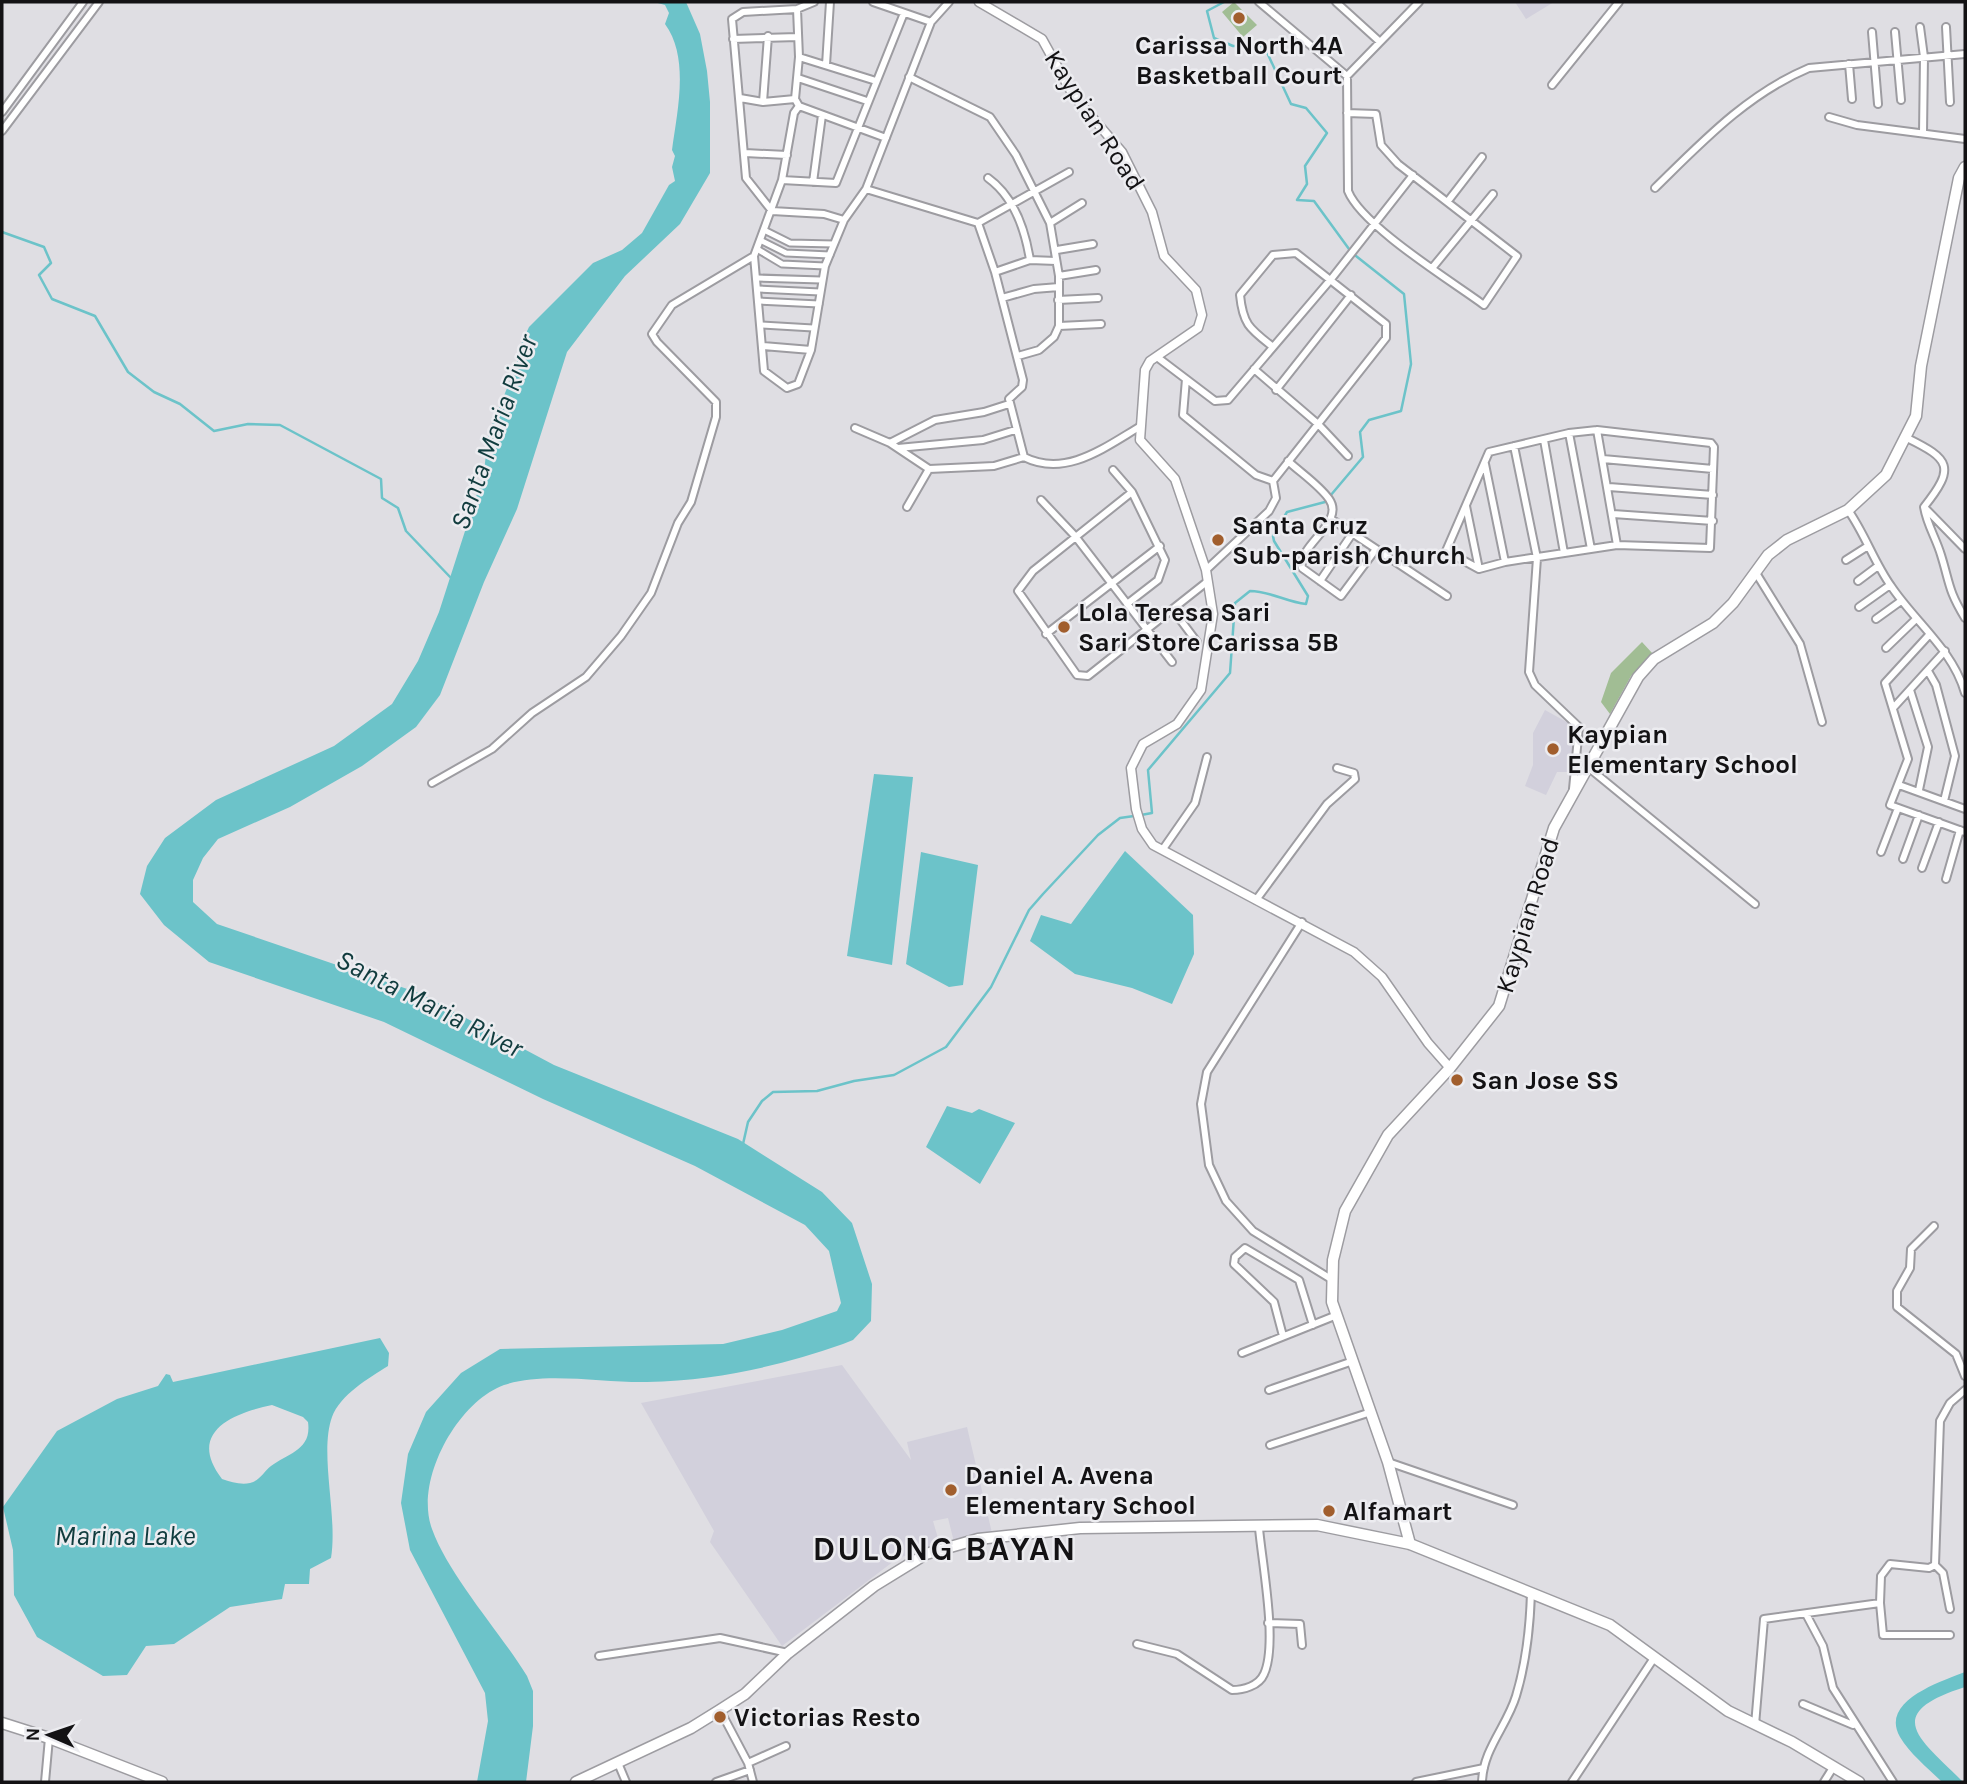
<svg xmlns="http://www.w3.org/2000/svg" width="1967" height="1784" font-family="Karla,sans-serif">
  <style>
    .built { fill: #d2d0dc }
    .green { fill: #a1bd94 }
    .water { fill: #6cc3c9; fill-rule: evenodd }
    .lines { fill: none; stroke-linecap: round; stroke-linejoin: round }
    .stream { stroke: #6cc3c9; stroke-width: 2.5 }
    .pedestrian-casing { stroke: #9d9ca1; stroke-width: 9 }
    .minor-casing { stroke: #9d9ca1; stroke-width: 10 }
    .tertiary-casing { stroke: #9d9ca1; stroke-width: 11 }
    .secondary-casing { stroke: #9d9ca1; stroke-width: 13 }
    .pedestrian { stroke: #fff; stroke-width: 5 }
    .minor { stroke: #fff; stroke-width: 6 }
    .tertiary { stroke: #fff; stroke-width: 8 }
    .secondary { stroke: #fff; stroke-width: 10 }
    .poi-dot { fill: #a15e2d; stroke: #ececf0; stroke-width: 2.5 }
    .labels { text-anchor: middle; stroke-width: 5; stroke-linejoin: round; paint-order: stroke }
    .poi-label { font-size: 26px; font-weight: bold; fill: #131214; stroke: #ececf0; text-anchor: start }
    .street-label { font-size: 26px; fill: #131214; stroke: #ececf0 }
    .water-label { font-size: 28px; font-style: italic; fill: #113c3e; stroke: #ececf0 }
    .district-label { font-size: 33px; font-weight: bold; letter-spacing: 2px; fill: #131214; stroke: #ececf0 }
  </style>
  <rect width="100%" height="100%" fill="#dfdee3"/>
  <path class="built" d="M1515,2H1554L1526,19Z
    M1545,710L1574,726L1570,772H1557L1546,795L1525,786L1533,765V733Z
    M842,1365L911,1460L907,1442L967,1427L992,1533L954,1542L948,1518L933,1521L940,1545L898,1558L782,1646L710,1542L714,1531L641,1403Z"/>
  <path class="green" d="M1234,2L1257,25L1243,37L1222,12Z
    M1642,642L1653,654L1631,676L1610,714L1601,702L1611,673Z"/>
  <path class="water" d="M654,2H686L700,34L707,71L710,102V173L680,224L625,276L567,352L517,509L484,582L440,695L416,727L362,766L290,807L218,839L203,858L193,880V902L217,924L419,993L554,1065L738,1139L822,1192L852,1223L872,1284L871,1321L853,1340L843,1344C776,1367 719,1380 647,1382C604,1383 544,1371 504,1385C457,1402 414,1481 432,1529C449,1576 500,1632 527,1676L533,1691V1726L526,1782H477L488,1721L485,1693L410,1550L401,1503L408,1454L426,1412L461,1373L500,1349L723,1344L782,1330L837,1311L841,1303L829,1251L805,1225L695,1166L543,1099L384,1022L209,962L164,925L140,894L147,866L165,838L216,800L334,746L392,704L418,661L439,612L484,472L488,435L516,366L522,342L529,327L593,263L622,250L642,233L669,185L675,181L672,167L675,156L672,150C677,112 690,58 665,24L669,13L665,5Z
    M874,774L913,777L892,965L847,956Z
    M1125,851L1193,915L1194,954L1172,1004L1132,988L1075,974L1030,941L1041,915L1071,924Z
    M921,852L978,865L963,985L949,987L906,964Z
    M947,1106L972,1113L979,1109L1015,1123L980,1184L926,1147Z
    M380,1338L389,1353L388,1366C369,1378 340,1395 332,1417C319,1454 338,1515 331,1558L310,1569L309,1584H285L282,1599L230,1607L174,1644L146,1646L127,1675L103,1676L37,1637L14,1595L13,1550L3,1507L57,1431L117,1399L158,1386L166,1374L170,1375L173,1382ZM272,1405L303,1417L308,1422C312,1450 288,1453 271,1466C264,1471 261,1480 250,1483C241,1485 231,1482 222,1479C186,1432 233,1413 272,1405Z
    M1965,1672V1687C1880,1714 1920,1739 1963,1782H1942C1929,1769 1910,1754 1900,1737C1879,1701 1942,1681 1965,1672Z"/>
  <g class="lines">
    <path class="stream" d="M1224,2L1207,11L1214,38L1233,46H1264L1291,104L1306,108L1327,133L1305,166L1307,184L1297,200L1314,201L1349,249
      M2,232L44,247L51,263L39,275L52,299L95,316L128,372L154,392L180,404L214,431L248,424L280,425L381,479L382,498L398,508L406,531L452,579
      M1141,815L1152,813L1148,770L1230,673L1235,603L1250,591C1270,591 1286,602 1306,604L1308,596L1274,541L1273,536L1287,512L1325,502L1363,457L1360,432L1369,420L1401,411L1411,364L1404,294L1356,256
      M743,1144L748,1122L762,1101L773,1092L817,1091L854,1081L894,1075L946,1047L991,987L1029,910L1043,894L1098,835L1120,818L1134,816"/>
    <defs>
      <path id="pedestrian" d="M764,230L790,243L834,244
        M760,240L786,253L830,255
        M757,249L782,264L825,266
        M758,278L821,280
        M758,289L820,292
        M759,301L819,304
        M761,325L813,328"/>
      <path id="minor" d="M814,2L797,9L743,12L732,19L746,178L772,211L824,214L844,220
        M873,2L931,22
        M1259,2L1347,76
        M1336,2L1380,42
        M1920,27L1924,57L1923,133
        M1946,27L1950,102
        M1872,32L1878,104
        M1895,32L1901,100
        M733,39L798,37
        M799,57L876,81
        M1849,64L1852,99
        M826,65L830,2
        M909,77L990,117L1016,155L1050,223L1059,276V326L1054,337L1039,350L1018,356
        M798,78L867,101
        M1552,85L1619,2
        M740,98L763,102L795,99
        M795,99L799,106L886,138
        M795,99L799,57L797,9
        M763,102L768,36
        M799,106L794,113L782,180L754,256L764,371L787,388L798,384L811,350L825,266L844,220L866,189L931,22L949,2
        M2,112L83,2
        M1347,113L1376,114L1381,145L1398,164L1517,256L1484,305C1450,280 1362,226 1348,191L1347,76L1419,2
        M1829,117L1857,125L1965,139
        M2,131L99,2
        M745,153L787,155
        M988,178C1013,196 1025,229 1030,260
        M782,180L836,183L904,13
        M813,182L822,115
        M1655,188C1702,142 1747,94 1809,68L1965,54
        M866,189L978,223L995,272L1023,380L1022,387L1009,399L1024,457L994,466L929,469L907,507
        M1448,201L1482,157
        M978,223L1069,172
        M1050,223L1082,203
        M1057,250L1093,244
        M1433,267L1493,194
        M995,272L1030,260L1056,261
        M1059,276L1096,270
        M1002,298L1034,289L1059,287
        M1058,300L1098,298
        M1059,326L1101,324
        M763,346L811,350
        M1157,357L1215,401L1228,400L1332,278L1413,175
        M1254,369L1318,424L1348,456
        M1186,379L1183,415L1256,475L1273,481
        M1276,390L1351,295
        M855,428L890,443L929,469
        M1597,430L1617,545L1505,562L1479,569L1446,551L1489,452L1569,433L1597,430L1711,443L1714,447L1710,548L1617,545
        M1569,433L1591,549
        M1907,438C1950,459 1956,467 1924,507C1927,525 1936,538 1941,555C1950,584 1948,590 1965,618
        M1544,440L1564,553
        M890,443L935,420L984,412L1009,404
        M1514,446L1537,558L1529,672L1535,685L1579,727L1573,789
        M898,448L983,440L1015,430
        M1024,457C1066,478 1105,447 1141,426
        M1603,459L1713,469
        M1288,461C1301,473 1319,485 1329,499C1346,523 1297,545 1302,568L1341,596L1376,549
        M1485,464L1505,562
        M1113,470L1132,492L1165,560L1158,580L1127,604
        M1609,487L1713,495
        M1132,492L1033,571L1018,591L1077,675L1088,676L1208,581
        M1041,500L1075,536L1172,662
        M1466,506L1479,569
        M1925,508L1965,549
        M1848,510C1865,534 1874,562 1891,586C1915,622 1953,650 1965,693
        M1613,514L1713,521
        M1331,519L1447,596
        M1846,560L1868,546
        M1206,570L1269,511L1276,498L1273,481L1386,338V324L1296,253L1273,255L1240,295C1243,325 1250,329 1273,347
        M1756,573L1800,644L1822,722
        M1320,581L1352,534
        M1858,581L1878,566
        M1859,607L1890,585
        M1173,610L1197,642
        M1876,619L1901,601
        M1046,634L1160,546
        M1929,635L1885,683L1908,759L1890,805L1965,832
        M1886,648L1915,620
        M1928,671L1936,685L1955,756L1944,801
        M1910,690L1928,747L1919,790
        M1894,707L1945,651
        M1589,768L1755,904
        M432,783L492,749L532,713L586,677L621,636L651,593L678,523L691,502L716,417V402L657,342L652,334L672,305L754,256
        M1899,785L1965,809
        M1163,849L1195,803L1207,757
        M1881,852L1898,808
        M1903,859L1919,815
        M1922,868L1939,822
        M1946,879L1960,830
        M1256,900L1327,804L1355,779L1354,773L1337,768
        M1302,922L1207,1072L1201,1104L1209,1165L1226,1201L1253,1231L1331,1279
        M1934,1226L1911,1249L1910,1268L1897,1291V1307L1956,1354L1965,1376
        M1283,1336L1274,1302L1234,1264L1235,1257L1245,1248L1299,1280L1313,1325
        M1242,1353L1337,1315
        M1269,1390L1353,1361
        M1270,1445L1371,1412
        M1388,1462L1513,1505
        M1935,1565L1943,1573L1950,1609
        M1880,1603L1883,1635H1950
        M1806,1614L1823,1646L1833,1688L1893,1782
        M1268,1623L1300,1624L1302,1645
        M1137,1644L1177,1654L1232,1690C1243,1690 1259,1686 1264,1674C1278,1644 1262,1563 1259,1528
        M599,1656L720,1638L788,1653
        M1803,1704L1853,1725
        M720,1710L748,1763L753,1782
        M1755,1725L1764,1619L1880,1603L1881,1576L1890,1564L1929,1568L1935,1565L1940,1421L1950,1403L1965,1390
        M618,1763L626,1782
        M748,1763L786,1746
        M45,1782L49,1738
        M716,1782L750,1770
        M1416,1782L1484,1768
        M1482,1782C1483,1749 1507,1726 1516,1696C1526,1663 1530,1626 1531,1593
        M1572,1782L1654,1658
        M1824,1782L1834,1766"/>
      <path id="tertiary" d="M979,2L1042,39L1073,95L1122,152L1152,212L1164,256L1196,290L1202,315L1198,328L1150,361L1145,370L1140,440L1175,479L1206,570L1213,614L1201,690L1177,724L1143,744L1131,768L1136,809L1142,829L1153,845L1354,952L1382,977L1428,1043L1450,1068"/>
      <path id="secondary" d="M1410,1544L1388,1462L1332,1302L1333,1260L1345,1211L1388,1135L1450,1068L1499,1006L1554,828L1638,677L1654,659L1713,623L1733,603L1768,555L1787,540L1848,510L1886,475L1916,416L1921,366L1959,178L1965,167
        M2,1723L49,1738L162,1782
        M576,1782L691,1728L720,1710L745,1694L788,1653L874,1586L926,1554L978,1539L1080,1528L1317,1525L1410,1544L1610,1625L1728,1711L1792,1742L1859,1782"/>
    </defs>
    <use href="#pedestrian" class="pedestrian-casing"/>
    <use href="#minor" class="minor-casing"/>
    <use href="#tertiary" class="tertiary-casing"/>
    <use href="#secondary" class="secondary-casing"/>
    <use href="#pedestrian" class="pedestrian"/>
    <use href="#minor" class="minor"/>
    <use href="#tertiary" class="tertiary"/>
    <use href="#secondary" class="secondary"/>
  </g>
  <g class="poi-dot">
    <circle cx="1239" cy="18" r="7"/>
    <circle cx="1218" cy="540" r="7"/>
    <circle cx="1064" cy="627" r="7"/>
    <circle cx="1553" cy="749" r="7"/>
    <circle cx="1457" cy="1080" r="7"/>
    <circle cx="951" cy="1490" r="7"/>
    <circle cx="1329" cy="1511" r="7"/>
    <circle cx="720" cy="1717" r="7"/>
  </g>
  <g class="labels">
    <g class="poi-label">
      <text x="1239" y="54" text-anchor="middle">Carissa North 4A<tspan x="1239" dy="30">Basketball Court</tspan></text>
      <text x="1232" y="534">Santa Cruz<tspan x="1232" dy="30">Sub-parish Church</tspan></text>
      <text x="1078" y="621">Lola Teresa Sari<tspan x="1078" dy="30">Sari Store Carissa 5B</tspan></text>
      <text x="1567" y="743">Kaypian<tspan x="1567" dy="30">Elementary School</tspan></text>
      <text x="1471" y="1089">San Jose SS</text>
      <text x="965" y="1484">Daniel A. Avena<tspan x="965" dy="30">Elementary School</tspan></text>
      <text x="1343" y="1520">Alfamart</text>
      <text x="734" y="1726">Victorias Resto</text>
    </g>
    <g class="street-label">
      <text transform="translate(1095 120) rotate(57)" y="9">Kaypian Road</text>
      <text transform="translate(1527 915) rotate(-73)" y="9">Kaypian Road</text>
    </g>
    <g class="water-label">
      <text transform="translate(493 432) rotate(-70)" y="10">Santa Maria River</text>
      <text transform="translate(430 1003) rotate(27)" y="10">Santa Maria River</text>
      <text x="125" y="1545">Marina Lake</text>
    </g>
    <g class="district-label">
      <text x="945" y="1560">DULONG BAYAN</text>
    </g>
  </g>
  <rect width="1967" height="1784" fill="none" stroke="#131214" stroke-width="7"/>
  <g transform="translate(49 1735) rotate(272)" stroke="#ececf0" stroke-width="5" paint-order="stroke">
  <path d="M0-5L12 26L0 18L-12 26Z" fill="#131214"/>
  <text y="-10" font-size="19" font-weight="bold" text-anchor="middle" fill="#131214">N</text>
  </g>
</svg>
